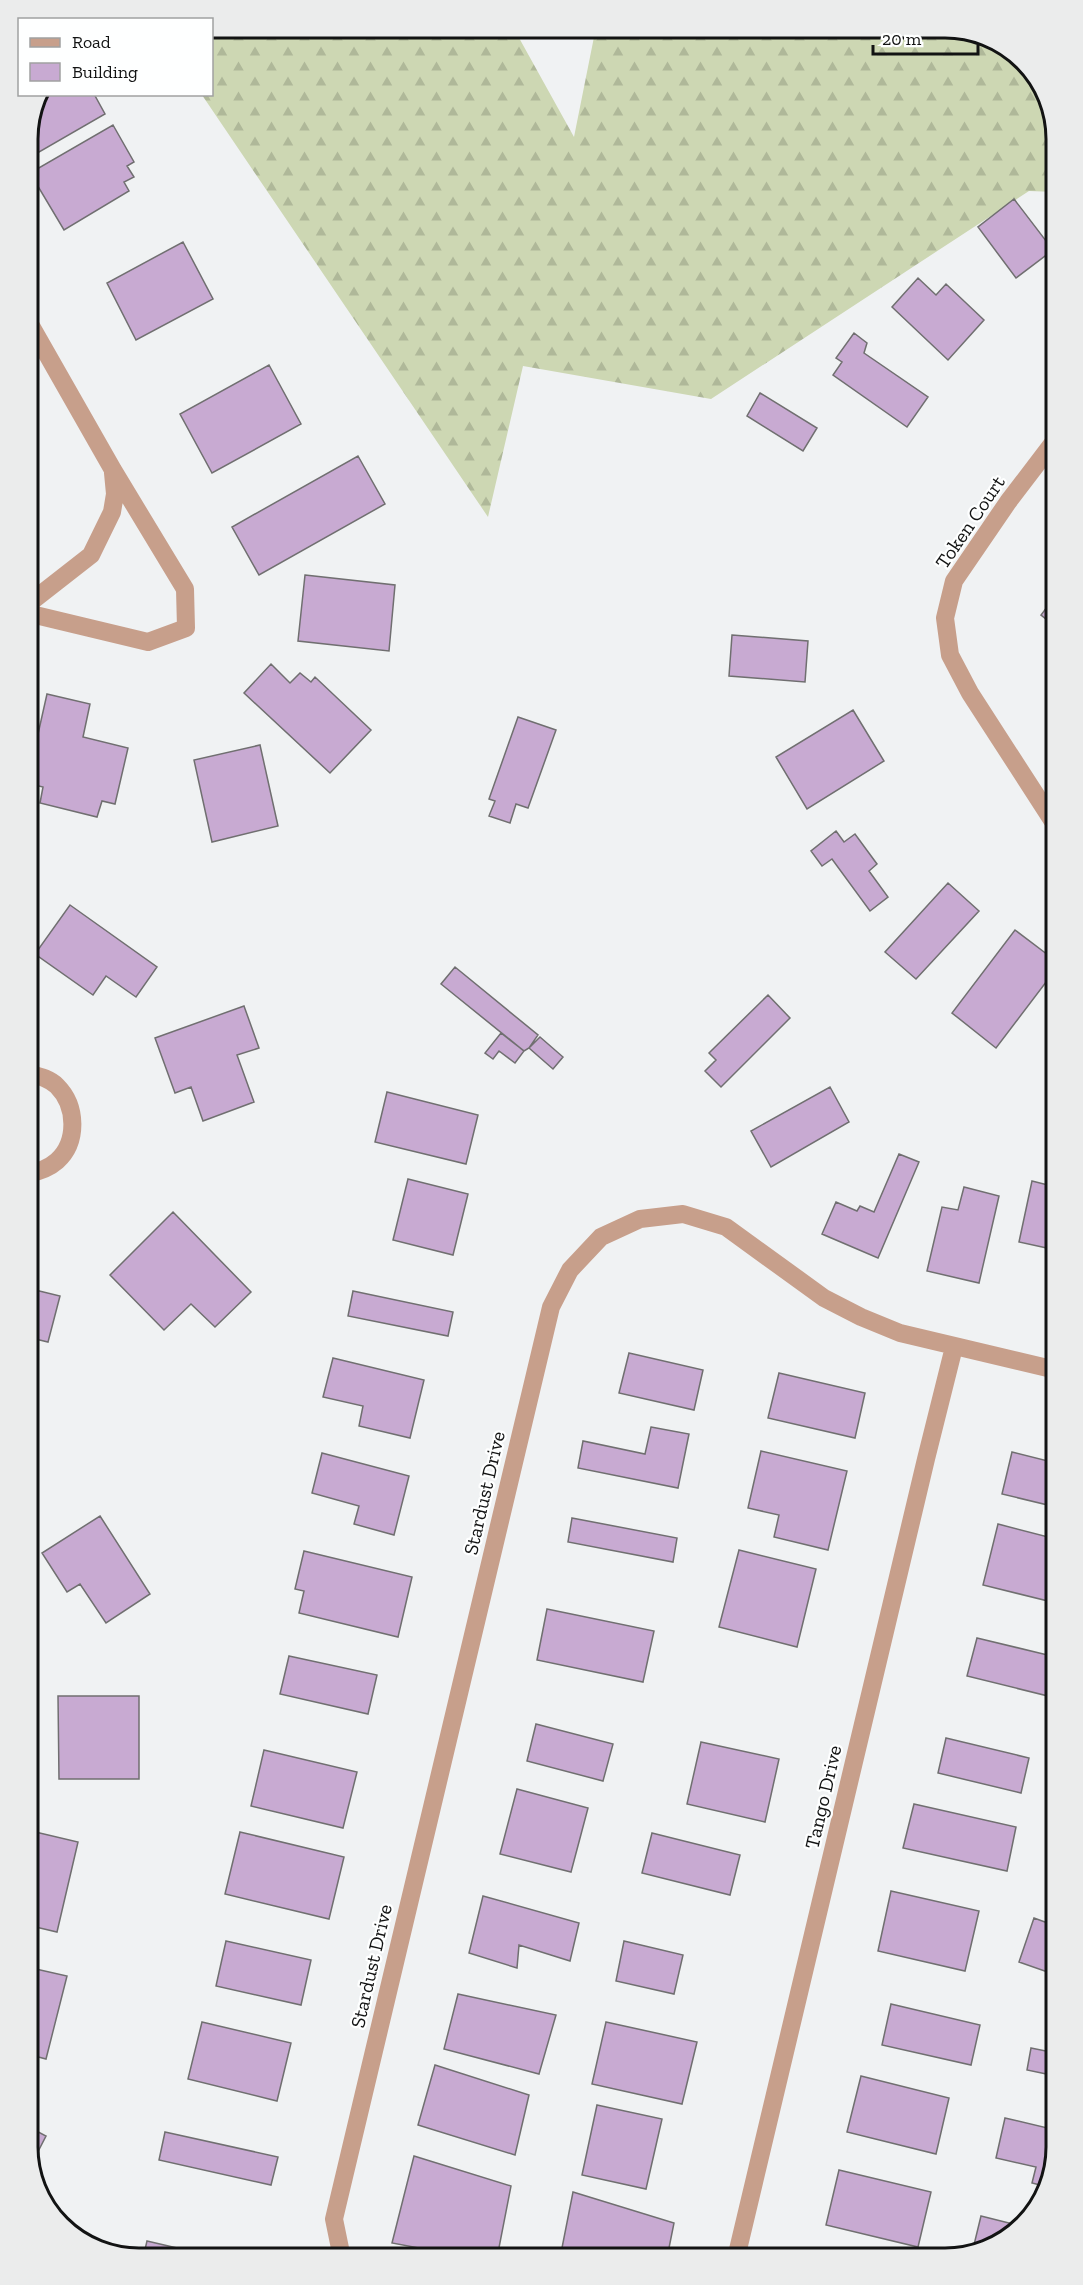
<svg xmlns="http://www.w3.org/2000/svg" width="1083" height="2285" font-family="'Zilla Slab',serif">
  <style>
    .forest { fill: url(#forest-firs) }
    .building { fill: #c8aad2; stroke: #706f70; stroke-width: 1.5 }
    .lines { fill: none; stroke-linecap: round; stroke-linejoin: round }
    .minor { stroke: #c79f8b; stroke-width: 18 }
    .labels { text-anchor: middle; stroke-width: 4.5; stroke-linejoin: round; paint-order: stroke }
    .street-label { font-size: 20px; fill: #121313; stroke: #feffff }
    .rim { fill: none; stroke: #121313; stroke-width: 3 }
  </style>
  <defs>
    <pattern id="forest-firs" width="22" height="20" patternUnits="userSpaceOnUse" patternTransform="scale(1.5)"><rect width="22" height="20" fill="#cdd7b3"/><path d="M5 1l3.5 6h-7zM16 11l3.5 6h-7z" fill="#afb899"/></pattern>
  </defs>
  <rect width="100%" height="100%" fill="#f0f2f3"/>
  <path class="forest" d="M212,27H513L574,137L596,27H952L1012,50L1048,96L1056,138V192L1029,191L711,399L523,366L488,517L202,95L212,94Z"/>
  <path class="building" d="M44,94H94L105,114L27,159V131Z
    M113,125L134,162L127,166L134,177L124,182L129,191L64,230L30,173Z
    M1014,199L1053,250L1016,278L978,227Z
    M183,242L213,299L136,340L107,283Z
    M918,278L936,295L946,284L984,320L948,360L892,307Z
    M854,333L867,343L864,353L928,397L907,427L833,375L842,362L836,358Z
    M269,365L301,424L212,473L180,414Z
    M760,393L817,428L803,451L747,416Z
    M358,456L385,504L259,575L232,527Z
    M305,575L395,585L389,651L298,641Z
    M1056,595V627L1041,615Z
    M732,635L808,641L805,682L729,676Z
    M271,664L290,683L300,673L311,682L315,677L371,730L330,773L244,693Z
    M47,694L90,704L83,737L128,748L115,804L102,801L97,817L40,803L43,787L27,783Z
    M853,710L884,761L807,809L776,757Z
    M518,717L556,730L528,808L516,804L510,823L489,816L495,801L489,799Z
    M260,745L278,826L212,842L194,760Z
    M836,831L844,842L855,834L877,864L869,871L888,897L870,911L832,859L822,866L811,851Z
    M948,883L979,911L916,979L885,952Z
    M70,905L157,967L136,997L106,976L93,995L35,954Z
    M1015,930L1056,961V969L996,1048L952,1013Z
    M455,967L538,1035L529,1048L524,1051L441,984Z
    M768,995L790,1018L721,1087L705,1071L716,1060L709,1053Z
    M244,1006L259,1048L237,1055L254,1102L203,1121L191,1087L175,1093L155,1038Z
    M501,1033L524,1051L515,1063L499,1051L493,1059L485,1053Z
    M540,1037L563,1057L553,1069L529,1048Z
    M830,1087L849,1122L771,1167L751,1131Z
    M387,1092L478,1115L466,1164L375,1142Z
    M899,1154L919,1162L878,1258L822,1234L836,1202L857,1211L860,1206L874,1212Z
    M408,1179L468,1194L453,1255L393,1240Z
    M1032,1181L1056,1187V1250L1019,1242Z
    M964,1187L999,1196L979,1283L927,1271L942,1207L958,1210Z
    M173,1212L251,1292L215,1327L191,1304L164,1330L110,1275Z
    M27,1288L60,1296L48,1342L27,1337Z
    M353,1291L453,1312L448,1336L348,1316Z
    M629,1353L703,1370L694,1410L619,1393Z
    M333,1358L424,1380L410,1438L359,1426L363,1406L323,1397Z
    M779,1373L865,1393L855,1438L768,1418Z
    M651,1427L689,1434L678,1488L578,1468L583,1441L645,1454Z
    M761,1451L847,1471L828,1550L774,1537L779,1515L748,1508Z
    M1012,1452L1056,1463V1507L1002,1494Z
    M322,1453L409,1476L394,1535L354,1524L359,1506L312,1493Z
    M100,1516L150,1594L106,1623L80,1584L67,1592L42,1553Z
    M572,1518L677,1538L673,1562L568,1542Z
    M998,1524L1056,1539V1603L983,1585Z
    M739,1550L816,1569L797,1647L719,1627Z
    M304,1551L412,1577L398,1637L299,1613L304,1591L295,1589Z
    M547,1609L654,1631L643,1682L537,1660Z
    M977,1638L1056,1657V1682L1052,1697L967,1676Z
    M289,1656L377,1675L368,1714L280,1694Z
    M58,1696H139V1779H59Z
    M536,1724L613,1744L603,1781L527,1761Z
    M946,1738L1029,1758L1021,1793L938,1773Z
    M701,1742L779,1759L765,1822L687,1804Z
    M264,1750L357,1772L343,1828L251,1806Z
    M517,1789L588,1808L571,1872L500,1854Z
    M914,1804L1016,1827L1007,1871L903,1848Z
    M27,1830L78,1842L57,1932L27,1925Z
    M240,1832L344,1857L329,1919L225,1894Z
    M652,1833L740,1855L730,1895L642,1873Z
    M891,1891L979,1911L965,1971L878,1951Z
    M483,1896L579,1923L570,1961L519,1945L517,1968L469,1953Z
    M1034,1918L1056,1926V1975L1019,1962Z
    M226,1941L311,1960L301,2005L216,1986Z
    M624,1941L683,1955L674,1994L616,1981Z
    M27,1967L67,1976L46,2059L27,2054Z
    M458,1994L556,2015L539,2074L444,2049Z
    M891,2004L980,2025L971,2065L882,2045Z
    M202,2022L291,2043L277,2101L188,2079Z
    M606,2022L697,2042L682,2104L592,2084Z
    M1031,2048L1056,2053V2076L1027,2070Z
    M435,2065L529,2095L515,2155L418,2125Z
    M861,2076L949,2098L936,2154L847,2132Z
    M597,2105L662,2119L646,2189L582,2175Z
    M1005,2118L1056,2130V2147L1044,2186L1032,2183L1036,2167L996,2158Z
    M27,2126L46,2136L31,2165L27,2147Z
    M165,2132L278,2157L271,2185L159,2160Z
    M414,2156L511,2186L497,2258H472L392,2243Z
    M839,2170L931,2192L918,2247L826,2225Z
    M573,2192L674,2223L667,2258H560Z
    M981,2216L1017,2225L987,2250L972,2253Z
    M147,2241L220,2258H143Z"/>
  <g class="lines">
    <path class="minor" d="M27,605L91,555L112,512L115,494L113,473
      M27,613L148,642L186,628L185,589L113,470L27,319
      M1056,826L970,693L950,655L945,618L954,581L1008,502L1056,439
      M27,1174C38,1172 48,1169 57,1161C78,1142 77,1106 57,1086C49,1078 38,1076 27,1073
      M342,2258L334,2219L551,1307L570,1270L601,1237L640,1219L683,1214L726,1227L824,1298L861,1317L900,1333L1056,1370
      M736,2258L926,1459L954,1347"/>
  </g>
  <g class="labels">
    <g class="street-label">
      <text transform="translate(970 522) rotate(-56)" y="7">Token Court</text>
      <text transform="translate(484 1493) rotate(-77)" y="7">Stardust Drive</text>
      <text transform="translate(823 1797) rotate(-77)" y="7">Tango Drive</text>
      <text transform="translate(371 1966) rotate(-77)" y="7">Stardust Drive</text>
    </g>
  </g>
  <path d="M0 0H1083V2285H0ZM139 38H945A101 101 0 0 1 1046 139V2147A101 101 0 0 1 945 2248H139A101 101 0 0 1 38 2147V139A101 101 0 0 1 139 38Z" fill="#ebecec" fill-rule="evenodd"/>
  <path class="rim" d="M139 38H945A101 101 0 0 1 1046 139V2147A101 101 0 0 1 945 2248H139A101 101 0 0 1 38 2147V139A101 101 0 0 1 139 38Z"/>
  <rect x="18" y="18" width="195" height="78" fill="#feffff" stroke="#a0a1a1" stroke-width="1.5"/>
  <rect x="30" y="38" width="30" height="9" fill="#c79f8b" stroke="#a0a1a1" stroke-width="1.5"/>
  <text x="72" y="48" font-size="18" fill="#121313">Road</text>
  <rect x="30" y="63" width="30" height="18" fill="#c8aad2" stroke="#a0a1a1" stroke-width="1.5"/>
  <text x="72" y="78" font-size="18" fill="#121313">Building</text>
  <path d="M873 45v9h105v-9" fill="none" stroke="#121313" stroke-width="3"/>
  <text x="882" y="45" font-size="18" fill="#121313" stroke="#feffff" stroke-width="4.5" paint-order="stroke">20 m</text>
</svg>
